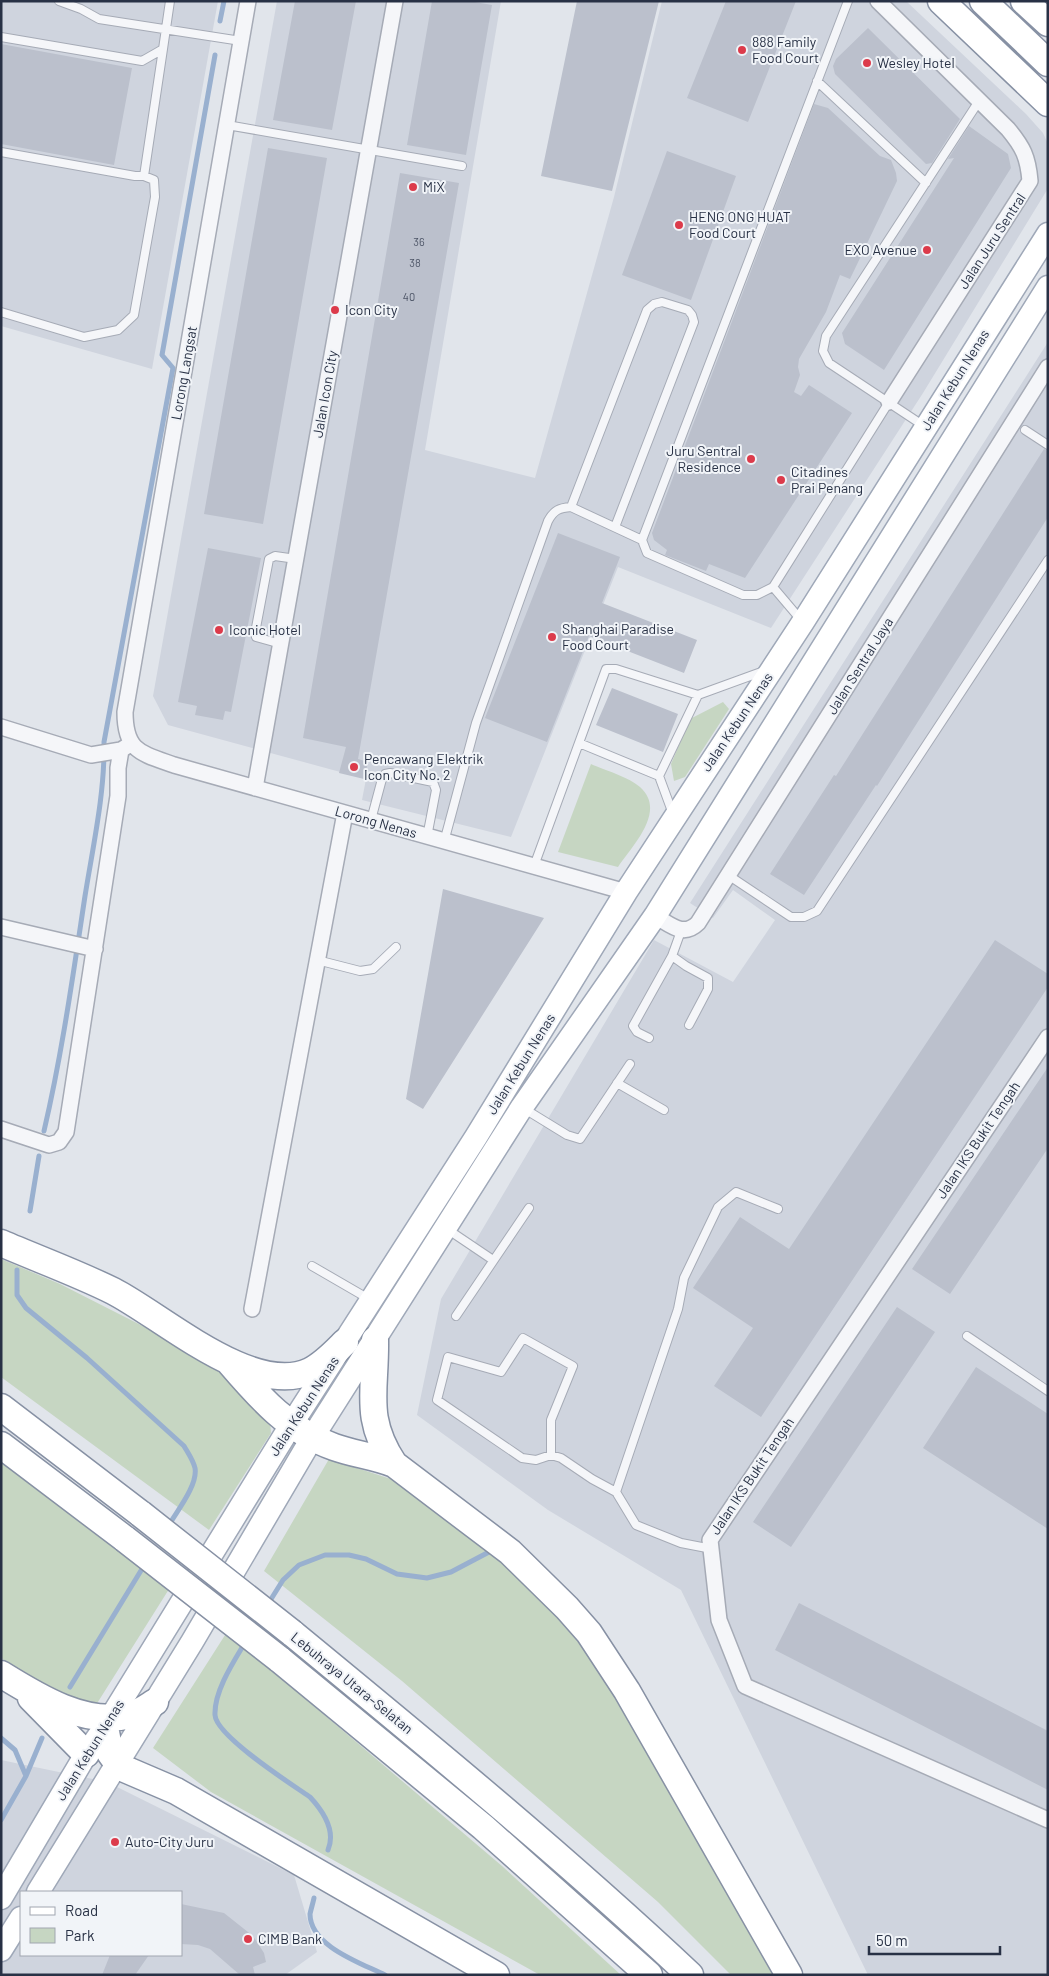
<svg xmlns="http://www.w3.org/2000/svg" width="1049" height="1976" font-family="Barlow,sans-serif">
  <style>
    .built { fill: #cfd4de; fill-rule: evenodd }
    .green { fill: #c6d6c2 }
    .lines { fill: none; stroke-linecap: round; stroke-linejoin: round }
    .stream { stroke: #99b0cf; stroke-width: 5 }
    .building { fill: #bbc0cc }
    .lane-casing { stroke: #a6abb6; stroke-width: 10 }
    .street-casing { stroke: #a6abb6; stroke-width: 18 }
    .primary-casing { stroke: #9fa8b8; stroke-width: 25 }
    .highway-casing { stroke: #8791a4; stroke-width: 29 }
    .lane { stroke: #f5f6f9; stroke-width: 8 }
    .street { stroke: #f5f6f9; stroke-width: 15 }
    .primary { stroke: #fff; stroke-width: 22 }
    .highway { stroke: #fff; stroke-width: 26 }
    .highway-bridge-casing { stroke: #8791a4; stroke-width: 29; stroke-linecap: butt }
    .highway-bridge { stroke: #fff; stroke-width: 26 }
    .poi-dot { fill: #dc3b4b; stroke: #f1f4f8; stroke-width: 2 }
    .labels { text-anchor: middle; stroke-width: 4; stroke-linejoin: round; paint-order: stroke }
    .number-label { font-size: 11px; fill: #4d5567 }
    .poi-label { font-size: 14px; fill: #283145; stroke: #f1f4f8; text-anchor: start }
    .street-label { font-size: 14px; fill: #283145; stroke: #f1f4f8 }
  </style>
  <rect width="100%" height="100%" fill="#e1e5eb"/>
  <path class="built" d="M1,1H218L152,369L1,326Z
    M277,1H501L425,450L535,478L614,197L662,1H906L1026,114L1043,133L1048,144L1047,190L923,393L771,628L618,567L511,837L362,800L366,779L168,725L153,696Z
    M1048,342V1975H868L681,1590L548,1510L417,1415L441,1299L654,940L733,982L775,920L733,890L713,918L690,903Z
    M1,1760L107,1782L294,1875L317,1952L285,1975H1ZM21,1892H181V1955H21Z"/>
  <path class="green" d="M723,702L729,709L685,777L674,781L671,764L690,719Z
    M591,764C604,770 629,777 640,787C667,811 633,845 618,867L558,852Z
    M1,1259L60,1284L184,1347L234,1380L270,1420L271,1433L209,1530L1,1377Z
    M1,1459L171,1586L96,1705L61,1698L1,1658Z
    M329,1459L394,1480L540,1589L593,1650L783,1975H731L658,1902L402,1681L264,1571Z
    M227,1632L502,1866L621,1975H540L211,1792L153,1748Z"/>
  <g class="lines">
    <path class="stream" d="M220,21L224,1
      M44,1131C62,1054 73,975 85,896C93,846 105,793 104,742L173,368L162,355L215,55
      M30,1211L39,1156
      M17,1270V1295L26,1308L87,1358L184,1446C188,1453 193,1460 195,1468C198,1485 177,1511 169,1525
      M268,1604L283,1580L299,1565L325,1555H349L366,1559L397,1574L427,1578L451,1572L489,1552
      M246,1641C234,1661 214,1691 215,1715C216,1736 291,1784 310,1797C323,1811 336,1831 328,1850
      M70,1687L145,1564
      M1,1738L15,1750L26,1776L1,1820
      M26,1776L42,1738
      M314,1898C313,1903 311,1909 310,1914C310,1946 361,1963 385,1975"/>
  </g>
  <path class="building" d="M295,1H356L332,130L273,120Z
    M432,1H469L492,5L466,155L407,145Z
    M577,1H659L612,191L541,176Z
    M726,1H796L748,122L687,98Z
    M868,28L960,119L932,163L926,164L835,74L833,66L836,59Z
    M1,44L132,68L114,165L1,144Z
    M814,104L828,108L880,156L891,160L896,173L897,181L850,279L840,275L826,312L799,359L798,367L800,375L794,392L801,396L809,385L852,413L745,578L709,564L706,571L665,555L667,550L654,540L652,533Z
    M969,126L1008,154L1011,168L884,370L845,344L842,333L954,158L948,159Z
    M268,148L327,158L263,524L204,514Z
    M667,151L736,176L691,300L622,275Z
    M400,173L459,183L358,759L368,762L364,779L339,773L346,747L303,738Z
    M1044,449L1048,451V517L877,786L876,785L804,895L770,874L834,775L836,776Z
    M558,533L620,557L602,603L697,640L684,673L589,636L547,742L485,718Z
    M208,548L261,558L231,712L225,711L223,720L195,715L197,706L178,702Z
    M612,688L678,714L663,752L596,725Z
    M443,889L544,918L423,1109L406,1099Z
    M995,940L1048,974V987L761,1417L714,1386L753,1328L693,1288L740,1217L789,1249Z
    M1048,1067V1148L950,1294L912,1269Z
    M897,1307L935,1332L791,1547L753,1522Z
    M976,1367L1048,1414V1529L923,1448Z
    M799,1603L1048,1731V1790L775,1650Z
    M181,1904L224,1913L253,1936L264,1953L266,1962L253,1967L255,1975H240L210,1949L198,1945L181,1944Z
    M110,1955H149L135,1975H102Z"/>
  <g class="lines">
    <defs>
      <path id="lane" d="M59,1L81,9L99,19L241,41
        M1,37L142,61L163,49L170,1
        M817,81L926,183
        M227,125L462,166
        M1,152L135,176H144L163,49
        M1,312L84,337L118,330L134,315L155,197L154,180L144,176
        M924,426L829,363L823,351L826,336L979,101
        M1025,430L1048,445
        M571,507L647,310L654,304L662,302L688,310L692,315L694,322L615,527
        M773,587L757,595H743L647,553L642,540L848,1
        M773,587L889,402
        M773,587L801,620
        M281,644L256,637L255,633L269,559L275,556L296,559
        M579,743L659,776
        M673,814L659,776L698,695
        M371,820L382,779L385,774L390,773L433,782L436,790L427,837
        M444,842L476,723L548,521C554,510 559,508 571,507L642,540
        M534,866L606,669H616L698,695L764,671
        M728,875L791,917H804L817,911L1048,560
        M681,931L672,956L686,966L708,978V989L689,1025
        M317,960L360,971L373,969L396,947
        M649,1038L637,1032L633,1026L672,956
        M617,1083L664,1110
        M523,1108L567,1135L580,1139L630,1064
        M447,1229L493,1260
        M312,1266L369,1299
        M456,1316L529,1208
        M967,1336L1048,1391
        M551,1455V1420L573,1366L523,1338L501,1372L448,1357L437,1400L522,1458L536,1460L551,1455L561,1458L592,1479L616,1492
        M712,1549L681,1543L636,1525L616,1492L678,1309L684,1278L718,1207L736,1192L778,1209"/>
      <path id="street" d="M248,1L125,712C125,751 140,753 174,765L626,892
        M878,1L1008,129C1023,147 1028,157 1030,181L889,402
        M1,727L91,755L121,750L129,745
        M255,788L395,1
        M655,916C670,924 683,938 698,923L1048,367
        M1,927L95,949
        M1048,1037L710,1540L719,1620L745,1686L1048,1820
        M1,1129L49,1145L59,1142L66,1132L118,796V768L121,750
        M252,1309L345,813"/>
      <path id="primary" d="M38,1892L192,1642L312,1438L522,1107L655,916L1048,287
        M1,1898L86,1754L105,1727L291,1425L476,1137L626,892L803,622L1048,234
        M1,1950L21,1918"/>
      <path id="highway" d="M941,1L1048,103
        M983,1L1048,63
        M1024,1L1048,23
        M1,1243C38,1259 77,1273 113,1291C162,1316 253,1398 310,1371C324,1364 334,1353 345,1342
        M375,1340C376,1391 363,1417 394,1464
        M230,1363C260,1398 289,1431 334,1447C353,1454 374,1456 394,1464L510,1552L567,1608L589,1633L627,1691L789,1975
        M1,1407L141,1514
        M1,1445L125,1539
        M292,1633C427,1744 562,1855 690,1975
        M279,1659L483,1827L649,1975
        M1,1674C38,1697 86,1727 131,1715C139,1713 147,1707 155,1702
        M31,1698L86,1754
        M105,1727L110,1753L120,1767L176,1791L496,1975"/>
    </defs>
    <use href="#lane" class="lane-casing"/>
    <use href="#street" class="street-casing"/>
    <use href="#primary" class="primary-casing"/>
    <use href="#highway" class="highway-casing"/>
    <use href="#lane" class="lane"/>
    <use href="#street" class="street"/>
    <use href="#primary" class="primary"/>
    <use href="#highway" class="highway"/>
    <defs>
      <path id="highway-bridge" d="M141,1514L292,1633
        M125,1539L279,1659"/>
    </defs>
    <use href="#highway-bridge" class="highway-bridge-casing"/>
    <use href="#highway-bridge" class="highway-bridge"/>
  </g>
  <g class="poi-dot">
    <circle cx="742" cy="50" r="5"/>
    <circle cx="867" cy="63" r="5"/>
    <circle cx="413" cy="187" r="5"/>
    <circle cx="679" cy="225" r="5"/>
    <circle cx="927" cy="250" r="5"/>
    <circle cx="335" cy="310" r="5"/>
    <circle cx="751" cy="459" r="5"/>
    <circle cx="781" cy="480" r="5"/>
    <circle cx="219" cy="630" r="5"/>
    <circle cx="552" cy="637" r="5"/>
    <circle cx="354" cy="767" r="5"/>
    <circle cx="115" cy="1842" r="5"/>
    <circle cx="248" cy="1939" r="5"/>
  </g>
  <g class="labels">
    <g class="number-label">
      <text x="419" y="246">36</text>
      <text x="415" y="267">38</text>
      <text x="409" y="301">40</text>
    </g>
    <g class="poi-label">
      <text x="752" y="47">888 Family<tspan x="752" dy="16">Food Court</tspan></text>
      <text x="877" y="68">Wesley Hotel</text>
      <text x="423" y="192">MiX</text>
      <text x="689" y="222">HENG ONG HUAT<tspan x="689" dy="16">Food Court</tspan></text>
      <text x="917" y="255" text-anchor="end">EXO Avenue</text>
      <text x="345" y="315">Icon City</text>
      <text x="741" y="456" text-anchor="end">Juru Sentral<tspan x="741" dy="16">Residence</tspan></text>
      <text x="791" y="477">Citadines<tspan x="791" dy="16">Prai Penang</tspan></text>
      <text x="562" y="634">Shanghai Paradise<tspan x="562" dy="16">Food Court</tspan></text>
      <text x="229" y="635">Iconic Hotel</text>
      <text x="364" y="764">Pencawang Elektrik<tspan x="364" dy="16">Icon City No. 2</tspan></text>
      <text x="125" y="1847">Auto-City Juru</text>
      <text x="258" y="1944">CIMB Bank</text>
    </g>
    <g class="street-label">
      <text transform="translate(992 241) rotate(-57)" y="5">Jalan Juru Sentral</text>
      <text transform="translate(184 373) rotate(-80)" y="5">Lorong Langsat</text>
      <text transform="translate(955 380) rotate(-58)" y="5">Jalan Kebun Nenas</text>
      <text transform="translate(325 394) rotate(-80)" y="5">Jalan Icon City</text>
      <text transform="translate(860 666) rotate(-58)" y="5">Jalan Sentral Jaya</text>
      <text transform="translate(737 722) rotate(-56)" y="5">Jalan Kebun Nenas</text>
      <text transform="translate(376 822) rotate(16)" y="5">Lorong Nenas</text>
      <text transform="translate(521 1064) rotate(-58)" y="5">Jalan Kebun Nenas</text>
      <text transform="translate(978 1140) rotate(-56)" y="5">Jalan IKS Bukit Tengah</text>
      <text transform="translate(304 1406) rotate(-57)" y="5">Jalan Kebun Nenas</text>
      <text transform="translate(752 1476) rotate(-56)" y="5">Jalan IKS Bukit Tengah</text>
      <text transform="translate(352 1683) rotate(39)" y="5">Lebuhraya Utara–Selatan</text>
      <text transform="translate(90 1750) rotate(-58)" y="5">Jalan Kebun Nenas</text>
    </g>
  </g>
  <rect width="1049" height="1976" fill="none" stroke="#283145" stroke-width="5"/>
  <rect x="20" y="1891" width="162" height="65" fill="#f1f4f8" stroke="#a1a6b0"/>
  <rect x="30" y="1907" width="25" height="8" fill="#ffffff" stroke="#a1a6b0"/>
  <text x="65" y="1916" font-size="15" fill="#283145">Road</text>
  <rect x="30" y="1928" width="25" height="15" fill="#c6d6c2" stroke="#a1a6b0"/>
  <text x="65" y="1941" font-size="15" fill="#283145">Park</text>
  <path d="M869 1946v8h131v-8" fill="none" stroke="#283145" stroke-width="2.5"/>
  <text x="876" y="1946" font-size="15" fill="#283145" stroke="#f1f4f8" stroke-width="4" paint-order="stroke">50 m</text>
</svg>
